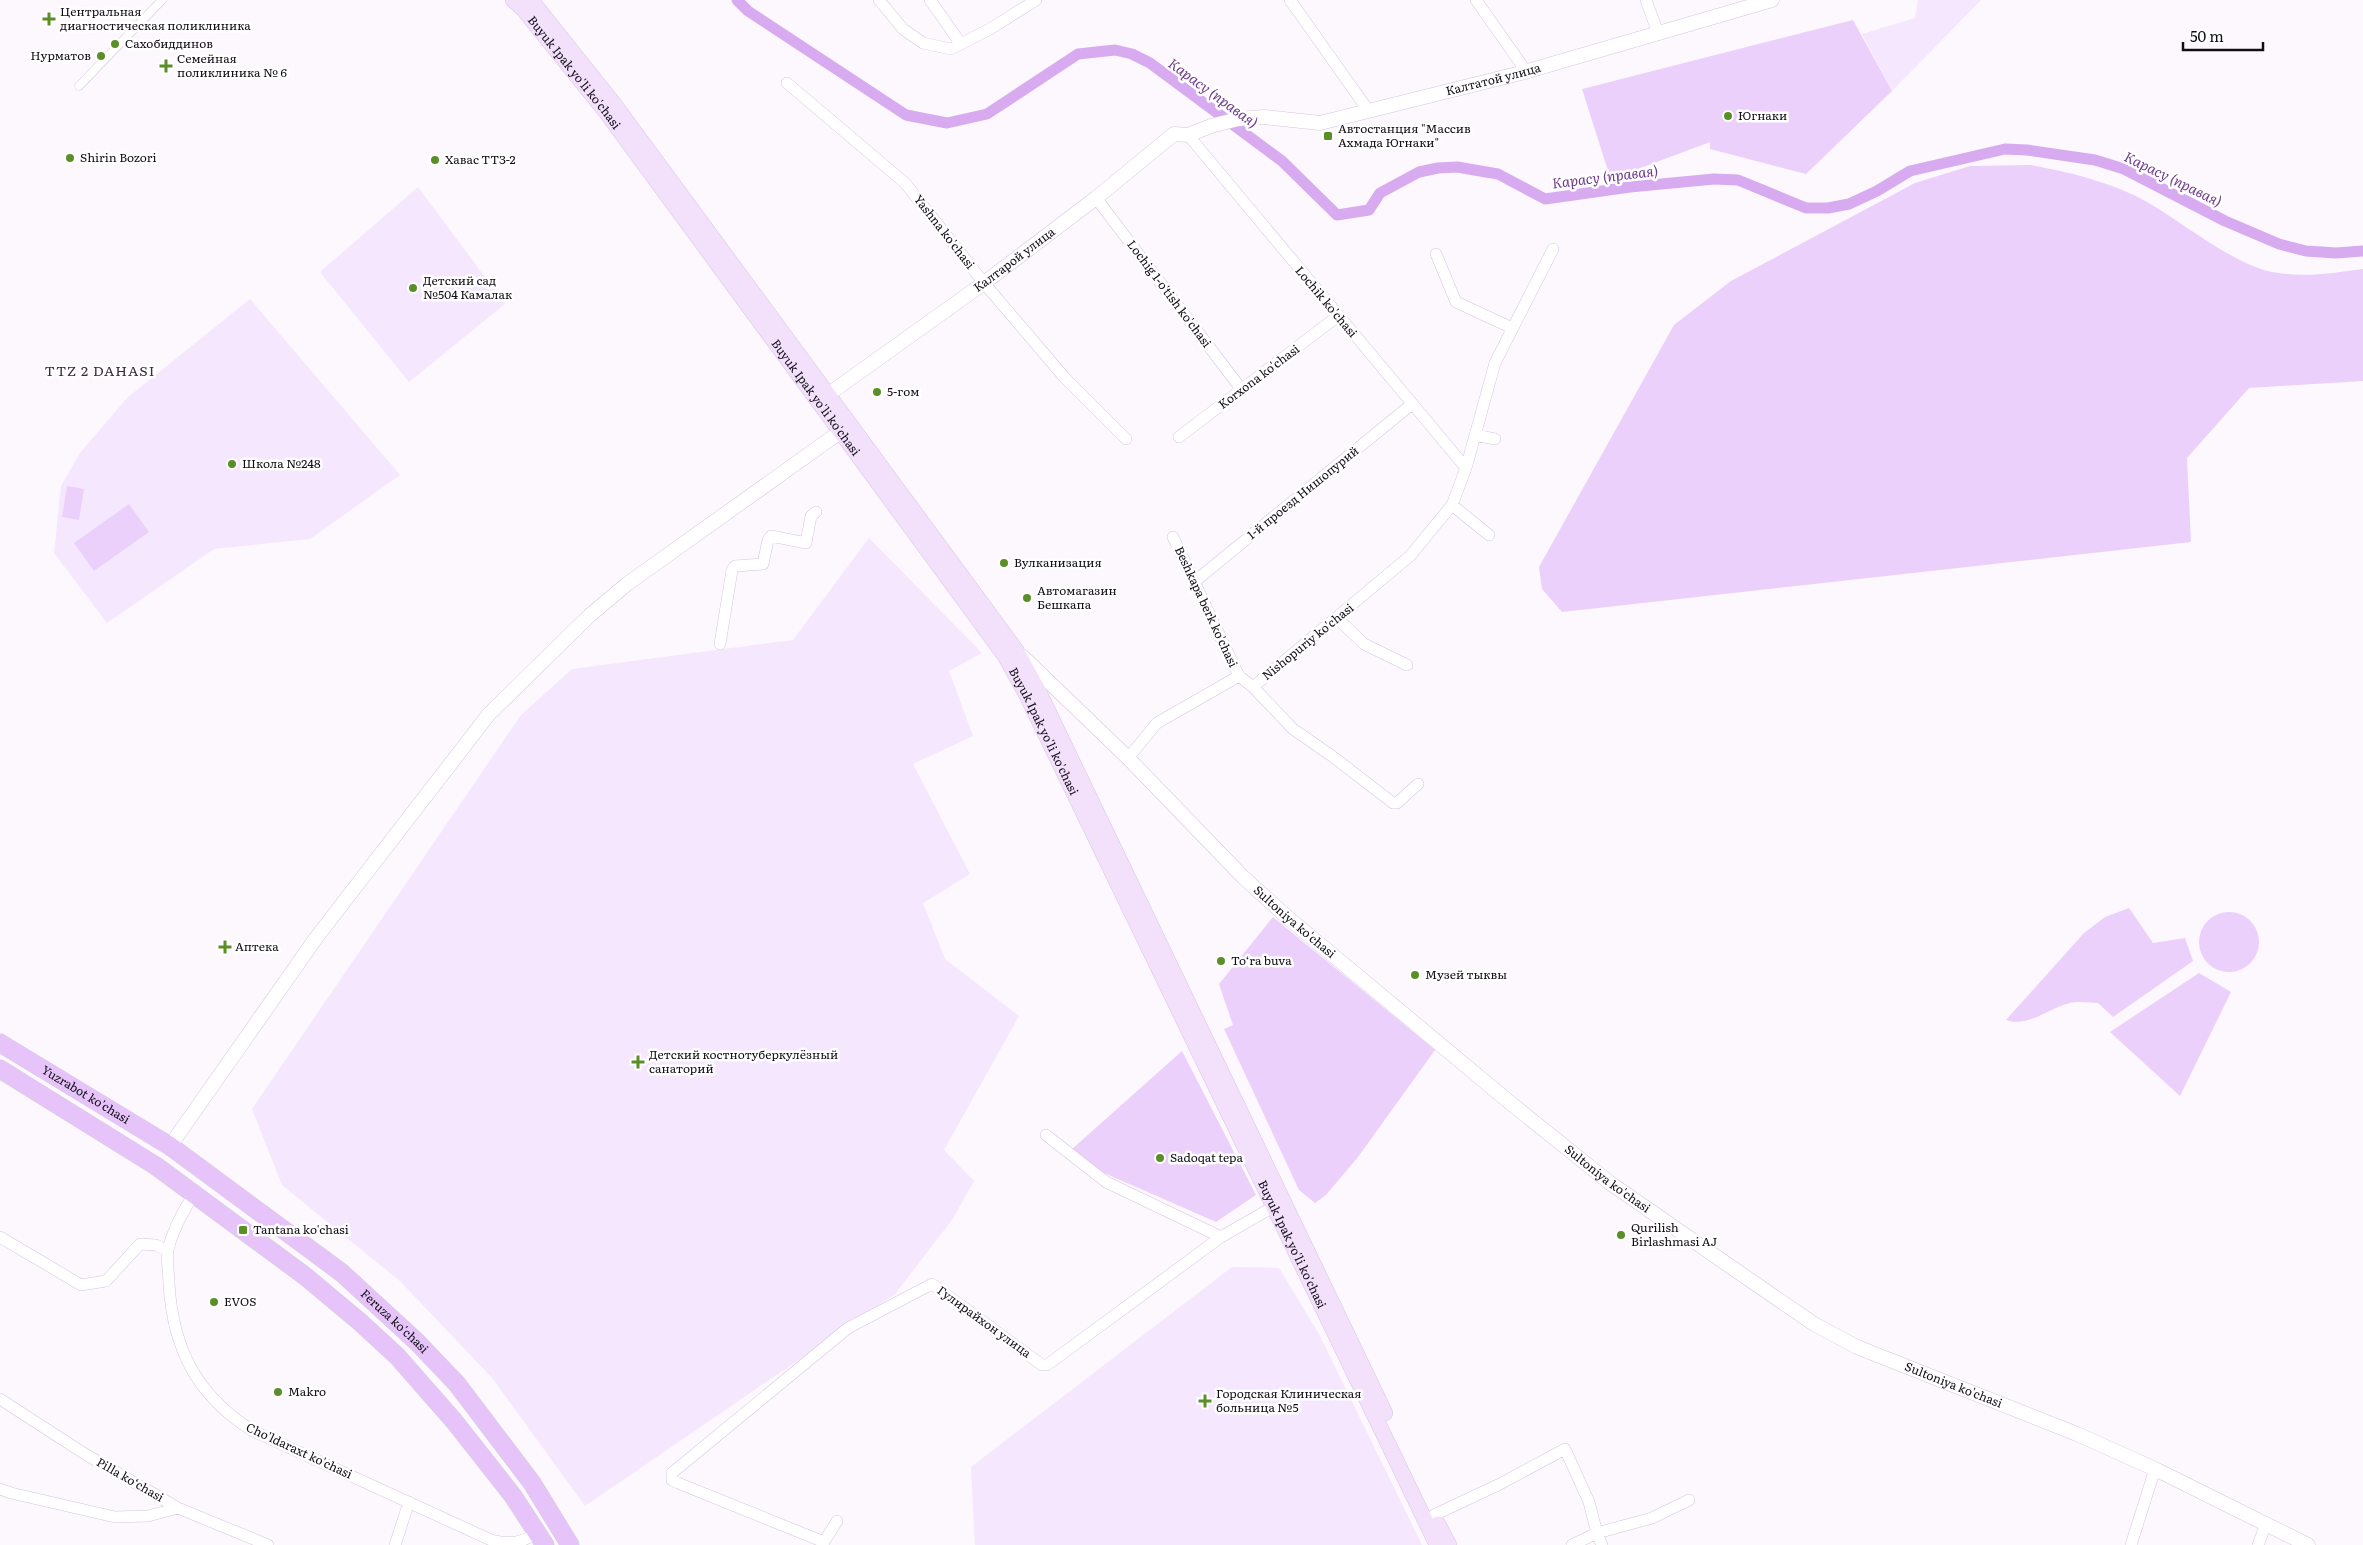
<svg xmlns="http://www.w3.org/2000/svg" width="2363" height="1545" font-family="Literata,serif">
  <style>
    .built { fill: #f5e7fd }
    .green { fill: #ebd0fb }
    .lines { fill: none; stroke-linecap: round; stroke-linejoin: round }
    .canal { stroke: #d8abf1; stroke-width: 11 }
    .pedestrian-casing { stroke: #d6c5e1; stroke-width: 9 }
    .minor-casing { stroke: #d6c5e1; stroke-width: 12 }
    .tertiary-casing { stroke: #d6c5e1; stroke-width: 15 }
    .secondary-casing { stroke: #d6c5e1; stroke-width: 16 }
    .primary-casing { stroke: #d4d3d5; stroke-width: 19 }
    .pedestrian { stroke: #fff; stroke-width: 8 }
    .minor { stroke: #fff; stroke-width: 11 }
    .tertiary { stroke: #fff; stroke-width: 14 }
    .secondary { stroke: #f3e1fc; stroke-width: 15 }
    .primary { stroke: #e6c4fa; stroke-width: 18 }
    .poi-dot { fill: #5a8f28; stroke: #fff; stroke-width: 2 }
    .labels { text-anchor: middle; stroke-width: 5; stroke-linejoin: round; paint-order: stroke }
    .poi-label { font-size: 12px; fill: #120c16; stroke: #fff; text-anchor: start }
    .street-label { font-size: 12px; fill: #120c16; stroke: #fff }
    .water-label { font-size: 14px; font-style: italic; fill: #6f398b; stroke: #fff }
    .neighbourhood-label { font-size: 14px; letter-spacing: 1px; fill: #392b41; stroke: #fff }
  </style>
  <rect width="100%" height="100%" fill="#fcf8fe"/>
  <path class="built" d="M1918,0H1981L1892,91L1862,34L1915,18Z
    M418,187L505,304L409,382L320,272Z
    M250,299L400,475L310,539L214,549L107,623L54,553L61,486L80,453L127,398Z
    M869,538L982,653L949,671L973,736L913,764L970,874L923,903L945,959L1019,1016L944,1150L974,1181L952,1220L895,1294L585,1506L493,1379L401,1282L282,1185L252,1109L521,715L572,669L793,640Z
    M1232,1267L1279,1268L1319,1334L1422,1545H975L971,1467Z"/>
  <path class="green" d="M1853,20L1892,91L1806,174L1710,149V142L1630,172L1609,174L1582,89Z
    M2031,165C2068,172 2102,180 2136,196C2177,217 2229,263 2272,272C2304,278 2332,273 2363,269V381L2249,388L2187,458L2191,542L1562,612L1542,589L1539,567L1674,325L1731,281L1915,183L1970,166Z
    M67,486L84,489L79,520L62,517Z
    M129,504L149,532L94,571L74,543Z
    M2129,908L2153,943L2185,938L2193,961L2113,1017L2098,1003C2089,1003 2078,1001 2070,1003C2049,1008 2027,1028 2006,1020L2084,933L2105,917Z
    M2199 942a30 30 0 1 1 60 0a30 30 0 1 1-60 0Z
    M1273,917L1435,1050L1358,1157L1326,1195L1315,1203L1299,1190L1224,1029L1233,1025L1219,984Z
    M2199,973L2231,992L2180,1096L2110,1032Z
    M1182,1051L1256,1195L1216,1222L1102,1172L1071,1150Z"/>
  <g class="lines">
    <path class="canal" d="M737,0L748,11L906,115L947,123L987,114L1078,54L1115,50L1132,54L1150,63L1282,161L1337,215L1369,210L1380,193L1419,172L1438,168L1457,167L1498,174L1545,199L1630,187L1714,179L1738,180L1806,208H1828L1849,204L1877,191L1910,171L2005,149L2027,150L2095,160L2124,169L2225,221L2279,244L2306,251L2336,253L2363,251"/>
    <defs>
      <path id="pedestrian" d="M79,86L162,0"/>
      <path id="minor" d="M879,0L903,29L923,43L951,49L990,29L1036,0
        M930,0L961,44
        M1290,0L1368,110
        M1476,0L1526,71
        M1646,0L1658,33
        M787,83L905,183L984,283L1064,377L1126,439
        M1188,135L1466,468
        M1096,198L1242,390
        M1436,254L1456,302L1512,328
        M1475,435L1495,439
        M1179,437L1338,316
        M1452,505L1489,535
        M1173,537L1239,676
        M1194,582L1412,404
        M1337,618L1364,644L1407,665
        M720,644L732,570L735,566L763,564L768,540L771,536L806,543L811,516L816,512
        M1253,687L1293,729L1332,756L1393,803H1397L1418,784
        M1128,758L1157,723L1239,676L1253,687L1410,556L1452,505L1466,468L1495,363L1553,249
        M194,1194C183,1211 173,1230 168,1249C166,1260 169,1274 169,1284C173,1349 197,1396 253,1431L491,1540C510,1545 521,1543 537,1533
        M0,1237L81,1285L106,1281L140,1244L156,1245L168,1251
        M1221,1237L1273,1207
        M0,1399L85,1454L178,1508L268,1545
        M0,1489L11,1493L115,1517L148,1516L178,1508
        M1434,1515L1500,1484L1565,1449L1589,1502L1597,1533L1602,1545
        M824,1542L678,1483L672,1480V1473L848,1328L932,1284L1042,1365H1047L1221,1237L1106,1182L1046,1135
        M395,1545L409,1502
        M822,1545L837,1521
        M1572,1545L1597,1533L1652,1518L1689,1500
        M2131,1545L2155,1469
        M2258,1545L2266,1524"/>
      <g id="tertiary">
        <path id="s1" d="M819,401L984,283L1096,198L1174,134L1188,135L1211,126L1238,119L1264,117L1320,123L1521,73L1772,0"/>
        <path id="s2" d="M1022,656L1128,758L1243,877L1287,917L1508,1101L1610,1183L1734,1269L1814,1324L1857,1347L2077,1434L2155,1469L2308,1545"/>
        <path d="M170,1146L316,938L489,714L589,616L627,584L840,432"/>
      </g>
      <g id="secondary">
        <path id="s3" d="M513,0L523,9L606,112L1005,656L1027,696L1437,1545"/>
        <path d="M531,0L614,104L1016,650L1038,690L1385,1413"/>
        <path d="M1438,1524L1449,1545"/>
      </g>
      <g id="primary">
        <path id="s4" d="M0,1043L170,1146L342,1273L417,1342L457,1384L532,1483L570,1545"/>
        <path d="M0,1069L156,1166L305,1276L360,1322L397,1356L454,1421L513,1496L545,1545"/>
      </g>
    </defs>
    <use href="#pedestrian" class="pedestrian-casing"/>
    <use href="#minor" class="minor-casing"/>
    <use href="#tertiary" class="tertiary-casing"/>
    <use href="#secondary" class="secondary-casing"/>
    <use href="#primary" class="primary-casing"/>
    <use href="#pedestrian" class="pedestrian"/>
    <use href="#minor" class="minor"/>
    <use href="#tertiary" class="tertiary"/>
    <use href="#secondary" class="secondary"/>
    <use href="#primary" class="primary"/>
  </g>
  <g class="poi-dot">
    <path d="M46.5 11.5h5v5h5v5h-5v5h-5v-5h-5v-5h5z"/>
    <circle cx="115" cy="44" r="5"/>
    <circle cx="101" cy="56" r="5"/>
    <path d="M163.5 58.5h5v5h5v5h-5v5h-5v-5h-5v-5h5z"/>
    <circle cx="1728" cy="116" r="5"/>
    <rect x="1323" y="131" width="10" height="10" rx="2.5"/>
    <circle cx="70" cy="158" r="5"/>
    <circle cx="435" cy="160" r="5"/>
    <circle cx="413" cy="288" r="5"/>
    <circle cx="877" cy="392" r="5"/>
    <circle cx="232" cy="464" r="5"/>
    <circle cx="1004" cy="563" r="5"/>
    <circle cx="1027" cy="598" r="5"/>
    <path d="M222.5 939.5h5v5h5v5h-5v5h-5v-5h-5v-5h5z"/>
    <circle cx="1221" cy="961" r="5"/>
    <circle cx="1415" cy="975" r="5"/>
    <path d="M635.5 1054.5h5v5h5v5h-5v5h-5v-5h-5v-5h5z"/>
    <circle cx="1160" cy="1158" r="5"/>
    <rect x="238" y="1225" width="10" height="10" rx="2.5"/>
    <circle cx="1621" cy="1235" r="5"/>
    <circle cx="214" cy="1302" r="5"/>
    <circle cx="278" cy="1392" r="5"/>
    <path d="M1202.5 1393.5h5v5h5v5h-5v5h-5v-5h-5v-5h5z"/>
  </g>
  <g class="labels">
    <g class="poi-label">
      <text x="60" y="16">Центральная<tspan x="60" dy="14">диагностическая поликлиника</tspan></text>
      <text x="125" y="48">Сахобиддинов</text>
      <text x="91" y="60" text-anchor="end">Нурматов</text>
      <text x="177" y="63">Семейная<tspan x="177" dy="14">поликлиника № 6</tspan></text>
      <text x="1738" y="120">Югнаки</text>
      <text x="1338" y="133">Автостанция "Массив<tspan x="1338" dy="14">Ахмада Югнаки"</tspan></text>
      <text x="80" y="162">Shirin Bozori</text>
      <text x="445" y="164">Хавас ТТЗ-2</text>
      <text x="423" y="285">Детский сад<tspan x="423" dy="14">№504 Камалак</tspan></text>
      <text x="887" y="396">5-гом</text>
      <text x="242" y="468">Школа №248</text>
      <text x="1014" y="567">Вулканизация</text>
      <text x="1037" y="595">Автомагазин<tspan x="1037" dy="14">Бешкапа</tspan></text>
      <text x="235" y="951">Аптека</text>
      <text x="1231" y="965">To‘ra buva</text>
      <text x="1425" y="979">Музей тыквы</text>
      <text x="649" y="1059">Детский костнотуберкулёзный<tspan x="649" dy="14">санаторий</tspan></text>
      <text x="1170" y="1162">Sadoqat tepa</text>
      <text x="1631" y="1232">Qurilish<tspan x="1631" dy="14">Birlashmasi AJ</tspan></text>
      <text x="253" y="1234">Tantana ko'chasi</text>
      <text x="224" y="1306">EVOS</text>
      <text x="288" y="1396">Makro</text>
      <text x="1216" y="1398">Городская Клиническая<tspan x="1216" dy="14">больница №5</tspan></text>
    </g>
    <g class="street-label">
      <text dy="4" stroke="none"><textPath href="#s3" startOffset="95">Buyuk Ipak yo'li ko'chasi</textPath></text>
      <text dy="4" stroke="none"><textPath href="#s1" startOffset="772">Калтатой улица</textPath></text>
      <text transform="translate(944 232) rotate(52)" y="4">Yashna ko'chasi</text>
      <text dy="4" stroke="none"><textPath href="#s1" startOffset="241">Калтарой улица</textPath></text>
      <text transform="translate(1169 294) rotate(53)" y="4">Lochig 1-o'tish ko'chasi</text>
      <text transform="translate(1326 302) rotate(50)" y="4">Lochik ko'chasi</text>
      <text transform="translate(1259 377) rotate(-37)" y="4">Korxona ko'chasi</text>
      <text dy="4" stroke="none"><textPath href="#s3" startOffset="500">Buyuk Ipak yo'li ko'chasi</textPath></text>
      <text transform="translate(1303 493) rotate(-39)" y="4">1-й проезд Нишопурий</text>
      <text transform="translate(1206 607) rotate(65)" y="4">Beshkapa berk ko'chasi</text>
      <text transform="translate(1308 642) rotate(-39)" y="4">Nishopuriy ko'chasi</text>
      <text dy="4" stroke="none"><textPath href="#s3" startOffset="905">Buyuk Ipak yo'li ko'chasi</textPath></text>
      <text dy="4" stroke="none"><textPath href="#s2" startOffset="381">Sultoniya ko'chasi</textPath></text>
      <text dy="4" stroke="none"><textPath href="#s4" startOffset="100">Yuzrabot ko'chasi</textPath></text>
      <text dy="4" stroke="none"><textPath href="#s2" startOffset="786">Sultoniya ko'chasi</textPath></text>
      <text dy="4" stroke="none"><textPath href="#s3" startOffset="1475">Buyuk Ipak yo'li ko'chasi</textPath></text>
      <text dy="4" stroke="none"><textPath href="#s4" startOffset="484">Feruza ko'chasi</textPath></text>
      <text transform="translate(984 1322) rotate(36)" y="4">Гулирайхон улица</text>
      <text dy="4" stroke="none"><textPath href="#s2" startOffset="1191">Sultoniya ko'chasi</textPath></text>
      <text transform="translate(299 1451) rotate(25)" y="4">Cho'ldaraxt ko'chasi</text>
      <text transform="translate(130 1480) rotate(30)" y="4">Pilla ko‘chasi</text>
    </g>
    <g class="water-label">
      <text transform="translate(1213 93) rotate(36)" y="5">Карасу (правая)</text>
      <text transform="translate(1605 177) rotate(-7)" y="5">Карасу (правая)</text>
      <text transform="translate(2173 179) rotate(26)" y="5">Карасу (правая)</text>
    </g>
    <g class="neighbourhood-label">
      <text x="100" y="376">TTZ 2 DAHASI</text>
    </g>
  </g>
  <path d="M2183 42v8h80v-8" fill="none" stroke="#120c16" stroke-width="2.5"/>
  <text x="2190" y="42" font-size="15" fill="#120c16" stroke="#ffffff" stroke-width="4" paint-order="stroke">50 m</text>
</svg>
